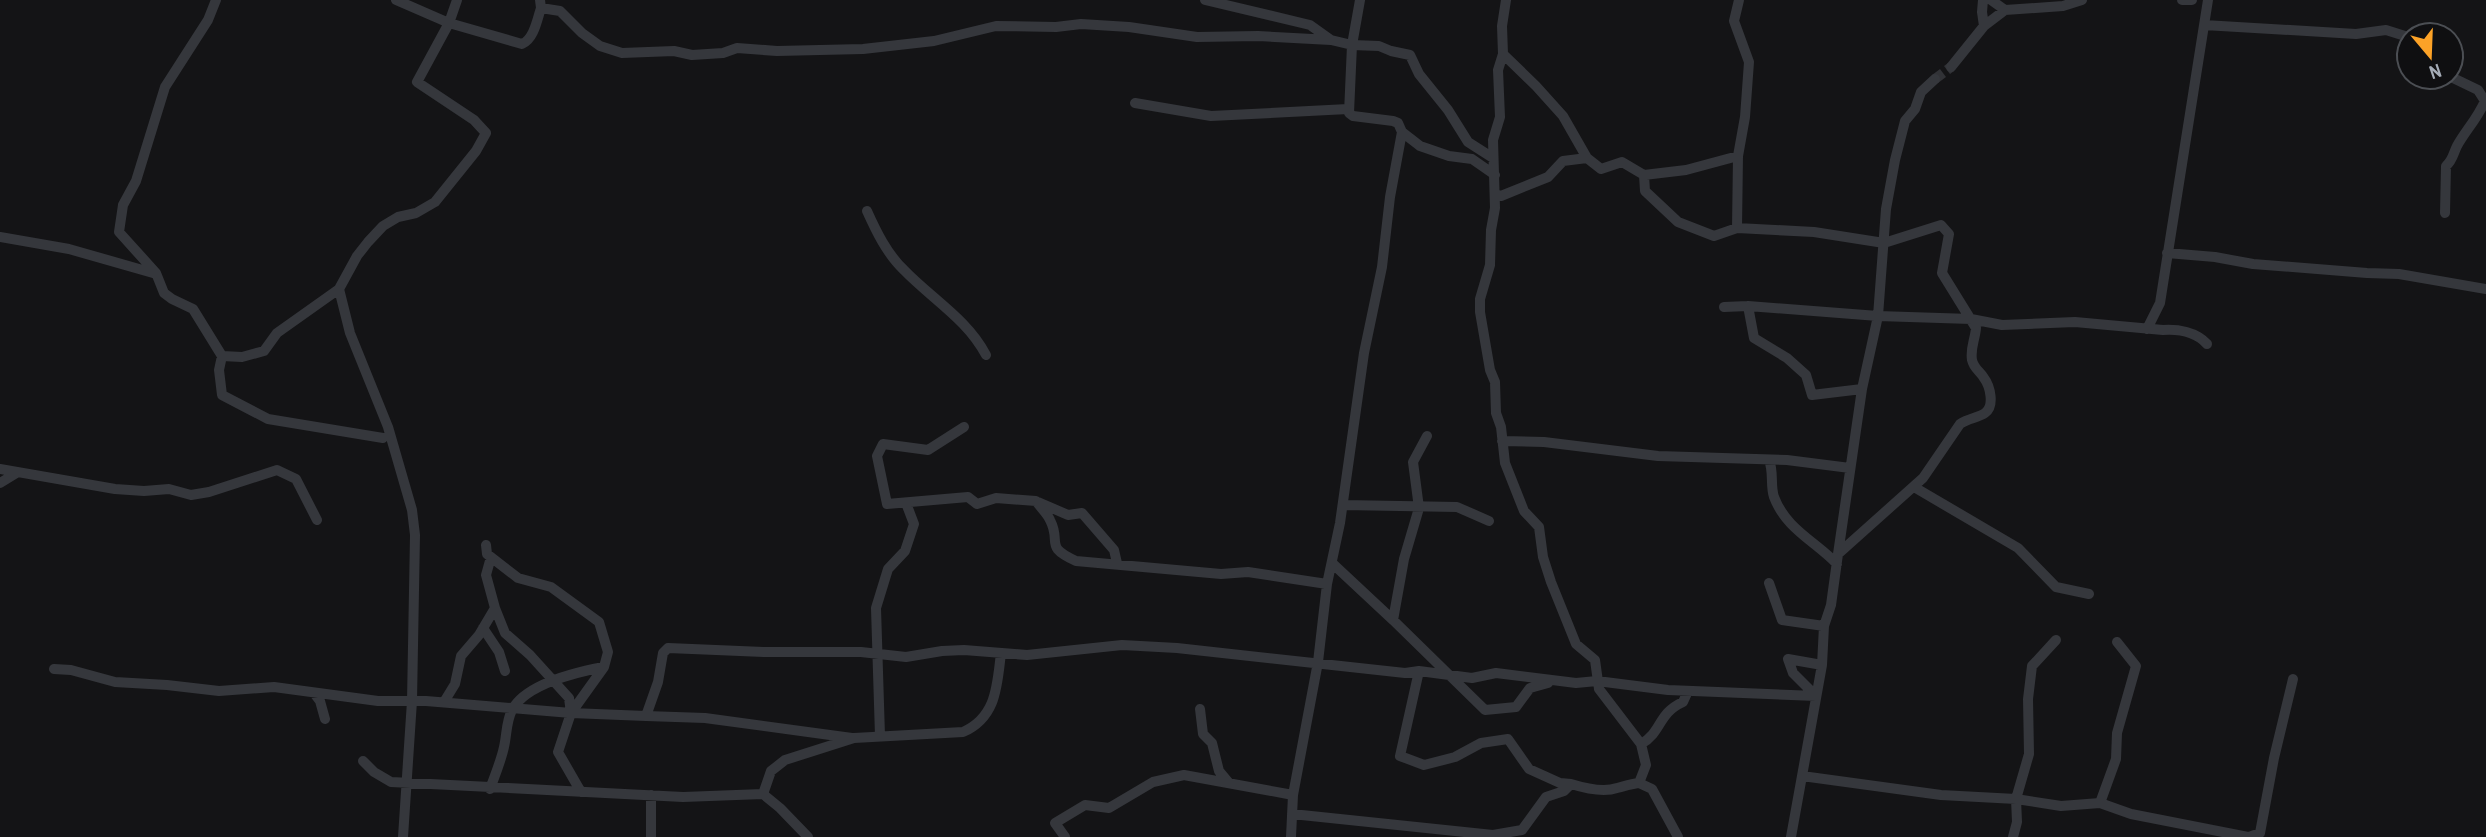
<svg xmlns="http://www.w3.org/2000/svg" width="2486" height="837" font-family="'Archivo Narrow',sans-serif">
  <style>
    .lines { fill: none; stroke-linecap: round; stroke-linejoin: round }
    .minor-tunnel { stroke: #313236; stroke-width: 10; stroke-dasharray: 10 5; stroke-linecap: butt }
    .minor { stroke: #35373c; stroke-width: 10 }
  </style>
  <rect width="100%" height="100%" fill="#141416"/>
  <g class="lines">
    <path class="minor-tunnel" d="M1935,79L1951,67"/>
    <path class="minor" d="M216,0L208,20L165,87L136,181L123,205L119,232L156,273L164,293L172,299L193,309L222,356L242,357L264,351L277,333L339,289L357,256L368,242L383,226L398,217L416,213L435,202L476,151L486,133L474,120L417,82L449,23L522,44C534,39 537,20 541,8
      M396,0L449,23L457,0
      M540,0L541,8L560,11L582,33L600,46L622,53L674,51L692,55L723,53L737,48L777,51L863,49L934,41L996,26L1056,27L1081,24L1129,27L1197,37L1258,36L1331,40L1352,45L1379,46L1391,51L1410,55L1419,74L1448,110L1468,142L1493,158
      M1205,0L1310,25L1331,40
      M1506,0L1502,26L1503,54L1498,70L1500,117L1493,140L1495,208L1491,230L1490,265L1480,299V312L1490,370L1495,382L1496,413L1501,427L1505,463L1524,511L1539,527L1543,557L1551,582L1576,644L1595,660L1599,689L1641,744L1646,765L1639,783L1652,789L1678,837
      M1983,0L1982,12L1984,26
      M1991,0L2005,10
      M2182,0H2192
      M2204,25L2356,34L2386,30L2405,36L2409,41
      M1503,54L1536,86L1563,116L1587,158
      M1951,67L1984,26L2005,10L2063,6L2082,0
      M1135,103L1211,116L1348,109
      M1402,132L1420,146L1449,156L1472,159L1495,175
      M1644,175L1645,191L1678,222L1714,236L1737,228L1814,232L1884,243L1941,225L1949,234L1942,273L1976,328C1975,340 1970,348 1972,360C1974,369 1980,371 1984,378C1990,386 1995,406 1985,413C1978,418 1968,418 1960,424L1923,478L1838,554L1831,605L1824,626L1822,665L1791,837
      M1495,194L1501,196L1548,177L1563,161L1587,158L1601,169L1622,162L1644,175L1686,170L1738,156
      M867,211C876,231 887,254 904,270C932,299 967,319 986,355
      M2445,213L2446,166C2453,160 2453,154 2457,146C2466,130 2477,119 2485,101L2478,90L2451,77
      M1737,228L1738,156L1745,117L1749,62L1734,21L1739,0
      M0,237L69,249L153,273
      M2167,253L2215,257L2253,264L2367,273L2399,274L2486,289
      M339,289L350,333L388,427L412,510L415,535L412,701L403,837
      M1748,306L1754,338L1787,358L1806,375L1812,395L1862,389
      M1724,307L1748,306L1878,316L1886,209L1895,160L1905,121L1915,109L1921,92L1935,79
      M2147,329L2160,303L2208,0
      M222,356L219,370L222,395L268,419L383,438
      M964,427L928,450L883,444L877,456L887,504L968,497L977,504L996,498L1036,501C1040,507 1047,513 1050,520C1062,543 1043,546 1076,561L1221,574L1248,572L1327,584
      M1427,436L1413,462L1419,508L1404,559L1393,620L1485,710L1516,707L1530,688L1548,683
      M1502,441L1544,442L1658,456L1787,460L1850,468
      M1769,460C1774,472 1770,485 1774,497C1786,529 1815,541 1837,564
      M0,469L115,489L144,491L169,489L191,495L209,492L277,470L296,479L317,520
      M0,483L18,472
      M1914,487L2018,548L2056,587L2089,594
      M1038,502L1068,515L1082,513L1114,550L1117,563
      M1343,505L1457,507L1489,521
      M486,545L487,554L518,578L551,587L599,622L608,652L604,667L571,713
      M1838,554L1862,389L1878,316L1971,319L2002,325L2075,322L2163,330C2178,329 2196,332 2207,344
      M491,557L486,575L495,608
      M1332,563L1393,620
      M1769,583L1782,620L1824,626
      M483,628L499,652L505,671
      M54,669L71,670L115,682L167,685L219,691L274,687L378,701H426L571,713L646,716L658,682L663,653L668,648L764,652H861L906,657L942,651L964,650L1027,655L1122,645L1177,648L1405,673L1419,671L1472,678L1496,673L1576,683L1597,681L1668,690L1816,696L1793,673L1788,659L1822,665
      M1419,671L1400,756L1424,765L1455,757L1481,743L1508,739L1529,769L1560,783L1571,784
      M314,693L320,701L325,719
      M444,702L455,684L461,656L479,635L495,608L505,633L530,655L569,698L571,713L558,752L581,792
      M1200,709L1203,734L1212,743L1219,771L1229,783
      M646,716L705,718L852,738
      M880,736L876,608L888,569L905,551L914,524L906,503
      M1641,744C1663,731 1657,714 1683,702L1688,691
      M363,761L374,772L391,782L683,797L763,794L780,808L808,837
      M1802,776L1941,795L2016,799L2061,806L2100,803L2131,814L2248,837
      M490,789C495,775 501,761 504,747C507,734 506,722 512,710C526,684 577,672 604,667
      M763,794L771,771L785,760L854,738L963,732C997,717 997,685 1001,653
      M2100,803L2116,759L2117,733L2136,666L2117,642
      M1292,814L1493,835L1522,830L1546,797L1564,791L1571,784C1584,788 1603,793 1617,788C1625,786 1630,784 1639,783
      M651,837V795
      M1065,837L1055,823L1085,805L1109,808L1153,782L1184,775L1293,795
      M1291,837L1293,795L1318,662L1327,584L1340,523L1364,353L1382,267L1390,197L1402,132L1398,123L1393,121L1353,116L1349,113L1352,45L1360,0
      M2013,837L2017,822L2016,799L2029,754L2028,699L2032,666L2056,640
      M2249,837L2260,833L2274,758L2293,679"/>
  </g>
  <g transform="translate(2430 56) rotate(161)"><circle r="33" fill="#0f0f11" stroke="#4b4e53" stroke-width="2"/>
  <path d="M0-5L12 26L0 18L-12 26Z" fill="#fca227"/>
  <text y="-10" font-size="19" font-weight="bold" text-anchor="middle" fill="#a5acb7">N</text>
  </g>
</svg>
